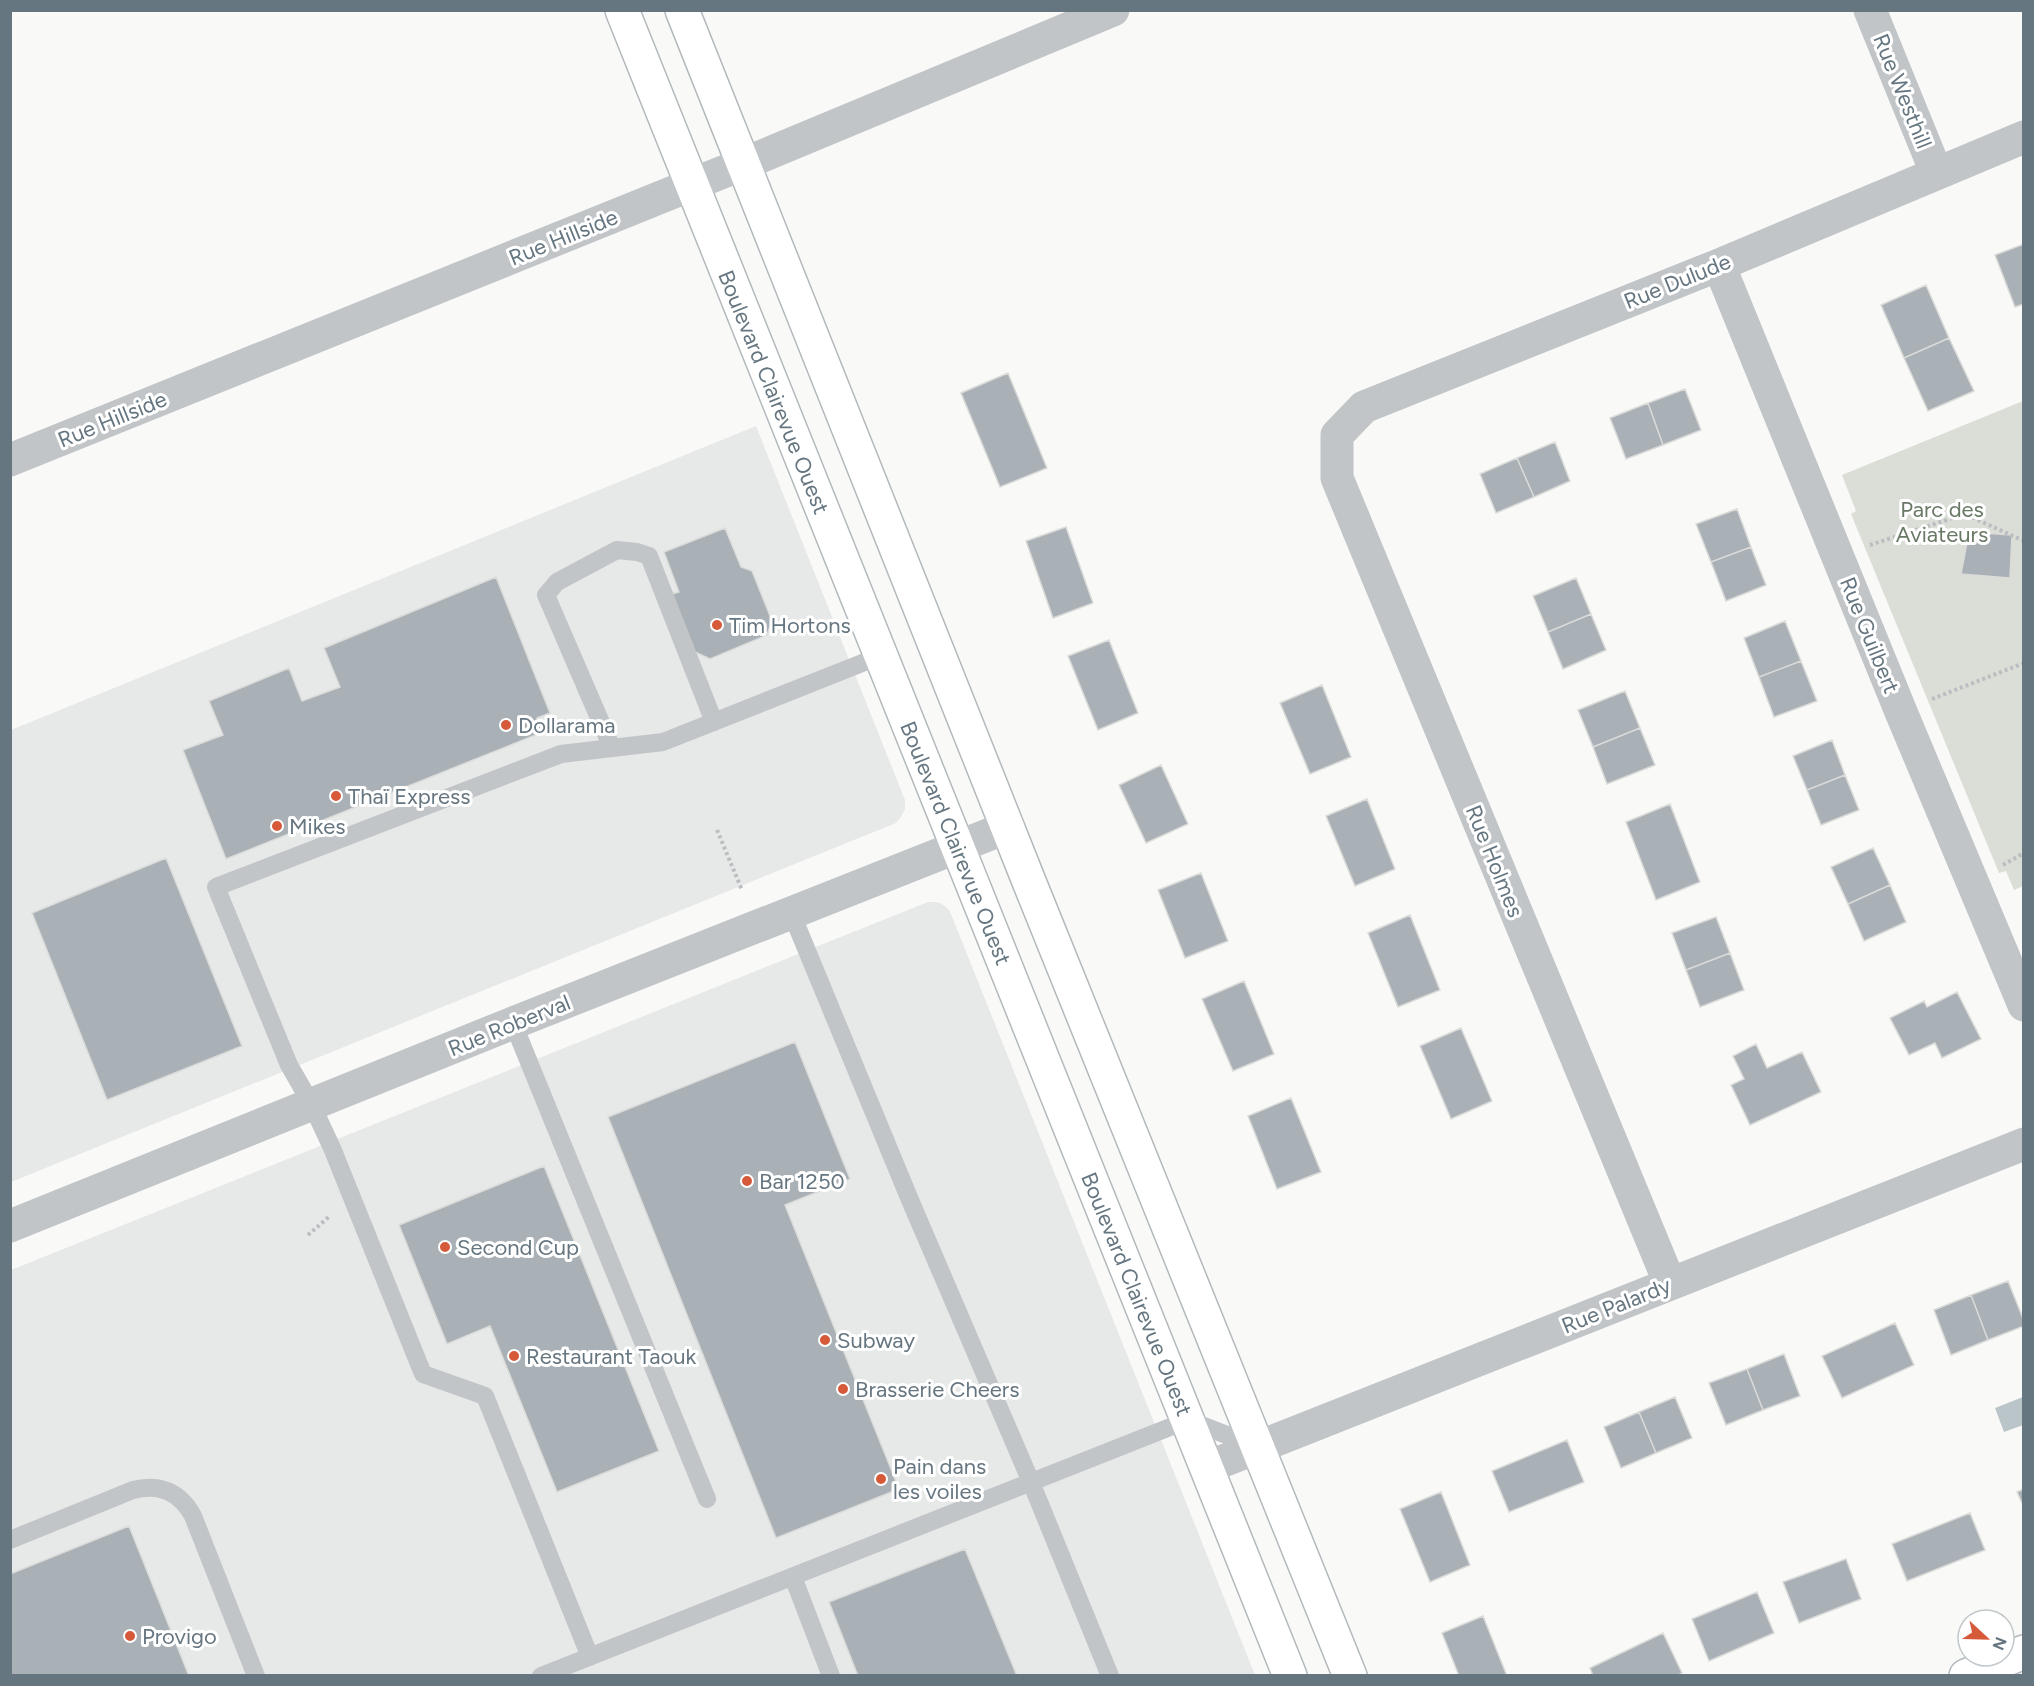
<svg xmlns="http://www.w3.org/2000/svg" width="2034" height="1686" font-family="Figtree,sans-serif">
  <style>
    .built { fill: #e7e8e8 }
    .green { fill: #daded7 }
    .water { fill: #bac5c9 }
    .building { fill: #a9b0b6; stroke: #dbdbd9; stroke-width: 1.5 }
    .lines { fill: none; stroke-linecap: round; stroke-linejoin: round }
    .secondary-casing { stroke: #b3b9bd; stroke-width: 36 }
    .path { stroke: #bbbec0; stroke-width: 4; stroke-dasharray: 3 3; stroke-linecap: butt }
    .lane { stroke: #c1c5c8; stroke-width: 18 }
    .street { stroke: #c1c5c8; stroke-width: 33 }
    .secondary { stroke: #fff; stroke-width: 33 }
    .poi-dot { fill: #d6593a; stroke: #fff; stroke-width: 2 }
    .labels { text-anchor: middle; stroke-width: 6; stroke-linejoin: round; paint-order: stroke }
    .street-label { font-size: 22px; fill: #667680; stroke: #fff }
    .park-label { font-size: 22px; fill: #697965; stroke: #fff }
    .poi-label { font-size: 22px; fill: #667680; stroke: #fff; text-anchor: start }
  </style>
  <rect width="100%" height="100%" fill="#f9f9f7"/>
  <path class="built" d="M756,426L905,800V809L901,817L896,823L11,1182V730Z
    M928,902H936L942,904L949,910L953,919L1255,1675L11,1676V1270Z"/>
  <path class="green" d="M2023,401V886L2014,890L2006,871L1999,873L1851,514L1856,511L1842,475Z"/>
  <path class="water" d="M2023,1397V1425L2004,1432L1995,1408Z"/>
  <path class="building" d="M2024,244V304L2015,307L1995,255Z
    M1926,285L1949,338L1904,358L1881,305Z
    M1949,338L1974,391L1928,411L1904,358Z
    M1008,373L1047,468L1000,487L961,393Z
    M1685,389L1701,430L1663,445L1648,403Z
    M1648,403L1663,445L1626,459L1610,418Z
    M1555,442L1570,481L1534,497L1517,458Z
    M1517,458L1534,497L1496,513L1480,474Z
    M1737,509L1751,547L1711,562L1696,524Z
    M1066,527L1093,603L1053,618L1026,541Z
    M725,528L741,567L752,571L772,621L767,635L710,659L695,652L672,594L679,592L664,552Z
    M1969,532L2012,535L2010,578L1961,574Z
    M1751,547L1766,585L1726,601L1711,562Z
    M496,577L550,713L537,718L543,732L226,859L183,750L223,735L209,701L289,668L302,701L340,687L324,648Z
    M1576,578L1591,614L1548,632L1533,596Z
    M1591,614L1606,650L1563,669L1548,632Z
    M1785,621L1801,661L1759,677L1744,638Z
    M1109,640L1138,713L1098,730L1068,656Z
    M1801,661L1817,701L1774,717L1759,677Z
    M1322,685L1351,757L1310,774L1280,703Z
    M1625,691L1640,728L1593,747L1578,710Z
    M1640,728L1655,765L1607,784L1593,747Z
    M1832,740L1845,775L1807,790L1793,756Z
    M1161,765L1188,824L1146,843L1119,785Z
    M1845,775L1859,810L1821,825L1807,790Z
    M1367,799L1395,869L1355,886L1326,816Z
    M1670,804L1700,882L1656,900L1626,822Z
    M1873,848L1890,885L1848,904L1831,867Z
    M166,858L242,1046L107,1100L32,913Z
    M1201,873L1228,941L1185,958L1158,890Z
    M1890,885L1906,922L1864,941L1848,904Z
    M1410,915L1440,990L1398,1007L1368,933Z
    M1716,917L1730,953L1686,970L1672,933Z
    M1730,953L1744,990L1700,1007L1686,970Z
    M1244,981L1274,1054L1233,1071L1202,999Z
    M1957,992L1981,1039L1942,1058L1935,1043L1909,1055L1890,1018L1924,1001L1927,1007Z
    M1461,1028L1492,1101L1451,1119L1420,1046Z
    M795,1042L850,1179L785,1205L899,1489L776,1538L608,1117Z
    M1756,1044L1767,1068L1802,1052L1821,1092L1750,1125L1731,1085L1744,1079L1733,1056Z
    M1291,1098L1321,1172L1277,1189L1248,1116Z
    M544,1166L659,1451L557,1492L490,1326L447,1344L399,1225Z
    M2008,1281L2024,1321V1326L1988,1340L1971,1295Z
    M1971,1295L1988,1340L1951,1355L1934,1310Z
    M1895,1323L1914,1365L1842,1398L1822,1356Z
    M1784,1354L1800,1396L1763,1410L1747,1369Z
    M1747,1369L1763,1410L1726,1425L1709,1383Z
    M1675,1397L1692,1438L1656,1453L1639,1412Z
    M1639,1412L1656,1453L1621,1468L1604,1427Z
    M1567,1440L1584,1482L1509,1512L1492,1471Z
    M2024,1489V1507L2017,1492Z
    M1441,1492L1470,1565L1430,1582L1400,1509Z
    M1970,1513L1985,1550L1907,1581L1892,1544Z
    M129,1526L189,1676H10V1574Z
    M965,1549L1017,1676H858L829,1602Z
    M1846,1559L1861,1599L1799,1623L1783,1582Z
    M1757,1592L1774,1633L1709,1661L1692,1619Z
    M1483,1616L1507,1676H1459L1442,1633Z
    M1663,1633L1682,1673L1677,1676H1593L1590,1668Z"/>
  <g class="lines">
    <defs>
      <path id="secondary" d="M622,10L1290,1676
        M682,10L1028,879L1350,1676
        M1966,1676L2024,1652"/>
    </defs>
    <use href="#secondary" class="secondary-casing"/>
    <path class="path" d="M1870,545L1965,514L2024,541
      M1932,699L2024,663
      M717,830L742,890
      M2003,865L2024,853
      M308,1235L330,1216"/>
    <path class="lane" d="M612,748L546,595L557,582L617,550L637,552L649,556L714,722
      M791,912L910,1200L1031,1482L1110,1676
      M513,1023L707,1499
      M10,1540L133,1490C159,1483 180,1492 193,1516L256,1676
      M793,1577L831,1676
      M590,1657L485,1396L423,1374L332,1148L312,1105L289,1065L216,887L561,754L663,742L880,656
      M541,1676L1188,1420L1258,1447"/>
    <path class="street" d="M1870,10L1936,172
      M1719,265L1901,712L2024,1005
      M10,460L743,164L1113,10
      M10,1226L513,1023L1008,827
      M1670,1284L1337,478V435L1364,407L1719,265L2024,137
      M1208,1467L2024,1144"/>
    <use href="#secondary" class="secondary"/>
  </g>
  <g class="poi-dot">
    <circle cx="717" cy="625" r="6"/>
    <circle cx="506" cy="725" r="6"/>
    <circle cx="336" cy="796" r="6"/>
    <circle cx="277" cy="826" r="6"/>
    <circle cx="747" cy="1181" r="6"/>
    <circle cx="445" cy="1247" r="6"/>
    <circle cx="825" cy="1340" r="6"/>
    <circle cx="514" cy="1356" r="6"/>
    <circle cx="843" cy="1389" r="6"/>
    <circle cx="881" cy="1479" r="6"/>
    <circle cx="130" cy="1636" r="6"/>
  </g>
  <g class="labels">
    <g class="street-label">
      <text transform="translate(1903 91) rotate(68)" y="8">Rue Westhill</text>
      <text transform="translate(563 237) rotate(-22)" y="8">Rue Hillside</text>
      <text transform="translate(1677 281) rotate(-22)" y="8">Rue Dulude</text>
      <text transform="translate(774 392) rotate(68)" y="8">Boulevard Clairevue Ouest</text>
      <text transform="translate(112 419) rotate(-22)" y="8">Rue Hillside</text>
      <text transform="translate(1870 635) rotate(68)" y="8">Rue Guilbert</text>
      <text transform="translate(956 843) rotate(68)" y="8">Boulevard Clairevue Ouest</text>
      <text transform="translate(1495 861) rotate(68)" y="8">Rue Holmes</text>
      <text transform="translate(509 1025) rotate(-22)" y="8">Rue Roberval</text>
      <text transform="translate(1137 1294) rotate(68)" y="8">Boulevard Clairevue Ouest</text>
      <text transform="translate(1616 1305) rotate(-22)" y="8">Rue Palardy</text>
    </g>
    <g class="park-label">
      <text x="1942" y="517">Parc des<tspan x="1942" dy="25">Aviateurs</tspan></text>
    </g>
    <g class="poi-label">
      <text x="729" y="633">Tim Hortons</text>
      <text x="518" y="733">Dollarama</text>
      <text x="348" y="804">Thaï Express</text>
      <text x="289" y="834">Mikes</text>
      <text x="759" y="1189">Bar 1250</text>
      <text x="457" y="1255">Second Cup</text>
      <text x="837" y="1348">Subway</text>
      <text x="526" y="1364">Restaurant Taouk</text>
      <text x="855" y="1397">Brasserie Cheers</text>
      <text x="893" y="1474">Pain dans<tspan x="893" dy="25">les voiles</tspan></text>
      <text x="142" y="1644">Provigo</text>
    </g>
  </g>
  <rect width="2034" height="1686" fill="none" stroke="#667680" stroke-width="24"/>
  <g transform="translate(1986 1638) rotate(112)"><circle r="28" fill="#ffffff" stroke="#c2c8cc" stroke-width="1.5"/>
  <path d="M0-4.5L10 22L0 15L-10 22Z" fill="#d6593a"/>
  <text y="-9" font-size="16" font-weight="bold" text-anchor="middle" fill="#667680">N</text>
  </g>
</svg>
